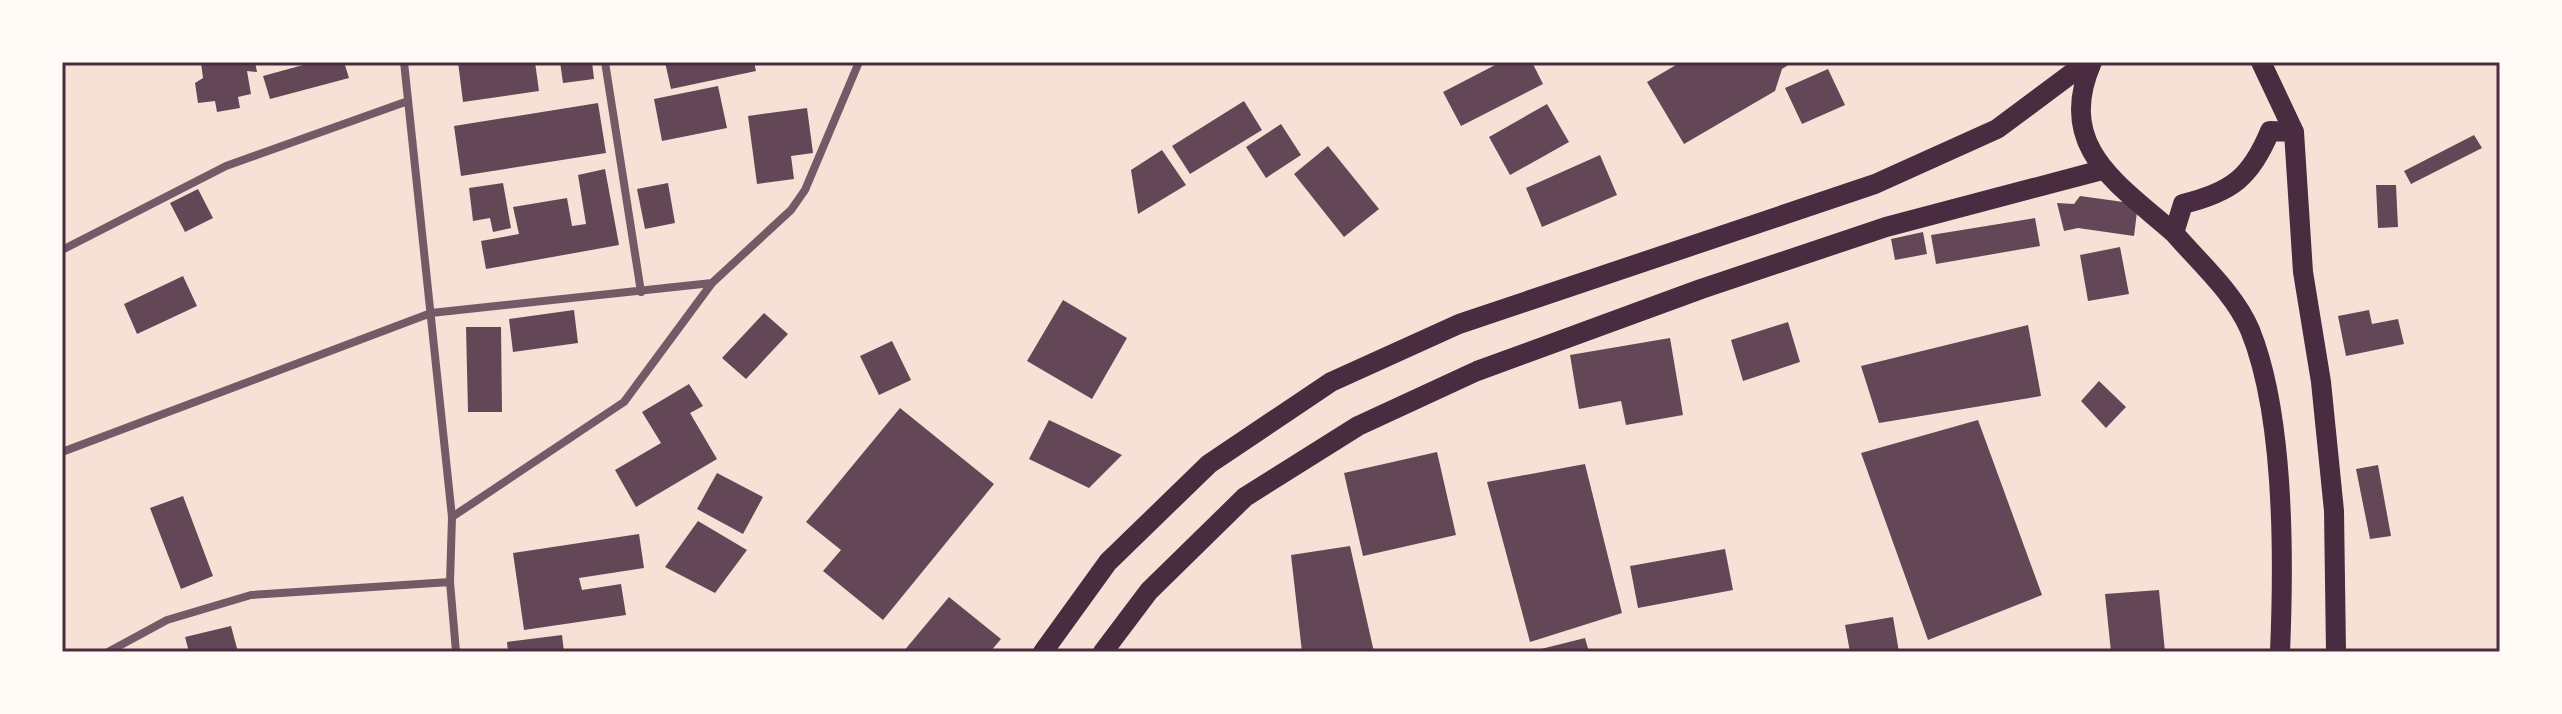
<svg xmlns="http://www.w3.org/2000/svg" width="2562" height="714" font-family="'Exo 2',sans-serif">
  <style>
    .building { fill: #644757 }
    .lines { fill: none; stroke-linecap: round; stroke-linejoin: round }
    .minor { stroke: #755966; stroke-width: 8 }
    .primary { stroke: #4a2c40; stroke-width: 20 }
    .neatline { fill: none; stroke: #4a2c40; stroke-width: 3 }
  </style>
  <rect width="100%" height="100%" fill="#f7e1d7"/>
  <path class="building" d="M255,62L257,72L247,71L251,94L238,97L240,108L217,112L215,101L198,103L195,83L203,78L201,63Z
    M314,62H344L349,78L270,99L263,76Z
    M458,62H535L539,91L463,102Z
    M560,62H592L594,79L563,83Z
    M665,62H754L756,71L671,89Z
    M1501,62H1532L1543,84L1461,126L1443,92Z
    M1681,62H1793L1782,69L1775,91L1684,144L1647,82Z
    M1828,69L1845,105L1802,124L1785,88Z
    M718,86L727,128L662,141L654,99Z
    M1244,101L1262,130L1190,174L1172,146Z
    M598,103L606,153L461,176L454,126Z
    M1547,104L1569,142L1510,175L1489,137Z
    M807,108L813,153L791,156L794,179L757,184L748,116Z
    M1281,124L1301,155L1266,178L1246,147Z
    M2474,135L2482,148L2411,184L2404,171Z
    M1328,146L1379,209L1344,237L1294,174Z
    M1162,150L1186,185L1138,214L1131,170Z
    M1600,155L1617,195L1542,227L1526,188Z
    M605,169L619,245L486,269L481,241L519,234L513,207L567,198L572,226L586,224L578,175Z
    M503,183L511,228L493,232L490,218L473,221L469,188Z
    M668,183L675,223L645,229L637,189Z
    M2376,185H2396L2398,227L2378,228Z
    M198,189L213,218L185,232L170,203Z
    M2080,196L2138,204L2134,236L2078,228L2064,231L2057,203L2074,204Z
    M2035,218L2040,246L1936,264L1931,235Z
    M1923,232L1927,254L1895,260L1891,239Z
    M2120,247L2129,294L2088,301L2080,255Z
    M183,276L197,306L137,334L124,304Z
    M1063,300L1127,338L1092,399L1027,361Z
    M574,310L578,343L513,352L509,319Z
    M2369,310L2372,324L2398,319L2404,344L2346,356L2338,316Z
    M764,313L788,334L746,379L722,358Z
    M1788,322L1800,362L1743,381L1731,340Z
    M2028,325L2041,396L1879,423L1861,366Z
    M466,327H501L502,412H468Z
    M1670,338L1683,415L1626,425L1621,401L1579,409L1570,355Z
    M892,341L911,380L879,395L860,356Z
    M2099,381L2126,407L2106,428L2081,401Z
    M689,384L703,406L690,413L717,459L636,507L615,470L661,443L642,412Z
    M900,408L994,484L883,620L823,571L841,550L806,522Z
    M1049,420L1122,455L1089,488L1029,459Z
    M1978,420L2042,595L1928,640L1861,453Z
    M1437,452L1456,535L1363,556L1344,473Z
    M1585,464L1622,613L1530,642L1487,482Z
    M2378,465L2391,536L2370,539L2356,469Z
    M717,473L763,497L743,534L697,509Z
    M183,496L213,576L181,589L150,508Z
    M698,521L747,550L715,593L665,567Z
    M639,534L644,568L579,578L582,590L621,584L626,615L524,630L513,553Z
    M1350,546L1374,652H1302L1291,555Z
    M1725,549L1733,590L1638,608L1630,566Z
    M2159,590L2165,652H2111L2105,594Z
    M949,597L1001,639L990,652H903Z
    M1893,617L1899,652H1850L1845,625Z
    M231,626L238,652H189L185,637Z
    M562,635L564,652H508L507,642Z
    M1585,638L1589,652H1534L1533,651Z"/>
  <g class="lines">
    <path class="minor" d="M404,62L452,517L450,582L456,652
      M605,62L641,292
      M62,250L226,166L408,101
      M62,452L431,313L712,283
      M452,517L624,402L712,283L791,210L805,190L859,62
      M108,652L167,620L251,595L450,582"/>
    <path class="primary" d="M2092,62C2055,147 2117,183 2174,233L2183,204C2232,192 2251,177 2270,131L2294,132L2261,62
      M2294,132L2303,272L2321,382L2334,511L2336,652
      M2174,233C2199,262 2235,294 2250,330C2285,416 2284,558 2280,652
      M1043,652L1108,562L1209,464L1331,382L1459,324L1875,184L1997,129L2087,62
      M1103,652L1149,591L1245,497L1358,426L1477,371L1701,289L1886,227L2102,170"/>
  </g>
  <rect width="2562" height="714" fill="none" stroke="#fffaf5" stroke-width="128"/>
  <rect x="64" y="64" width="2434" height="586" class="neatline"/>
</svg>
